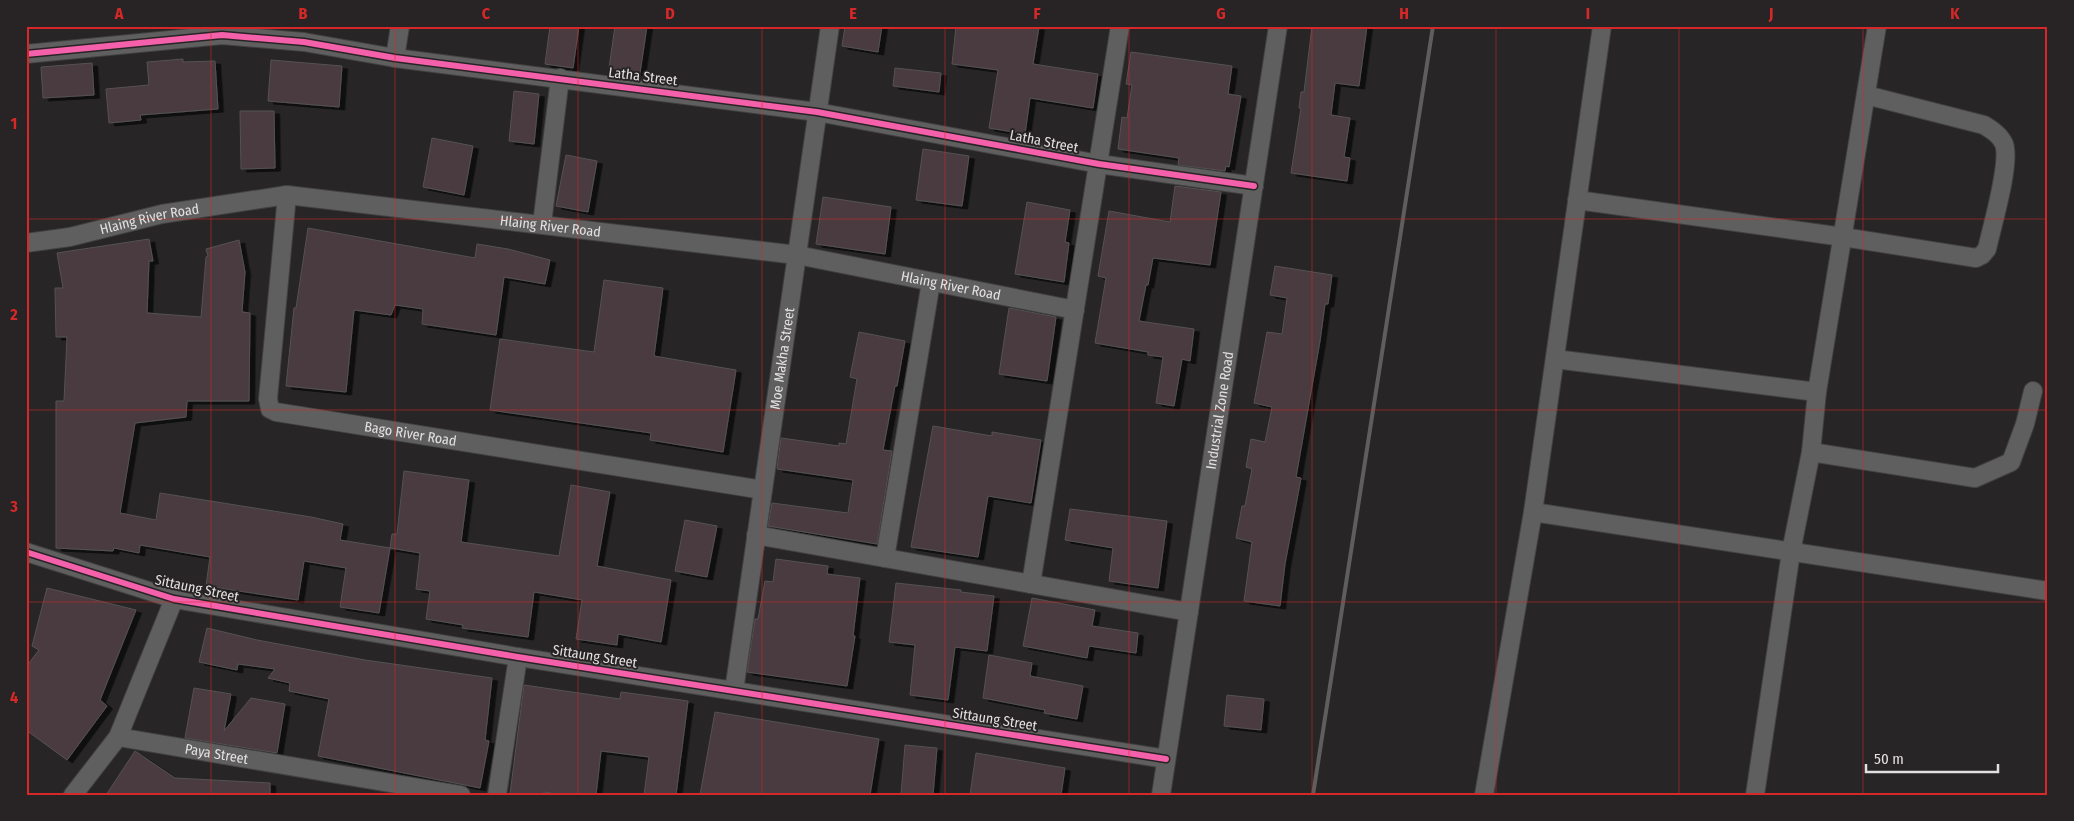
<svg xmlns="http://www.w3.org/2000/svg" width="2074" height="821" font-family="'Fira Sans Condensed',sans-serif">
  <style>
    .building { fill: #4a3a40; stroke: #545253; filter: url(#shadow) }
    .lines { fill: none; stroke-linecap: round; stroke-linejoin: round }
    .minor-casing { stroke: #424141; stroke-width: 20 }
    .minor { stroke: #605f5f; stroke-width: 18 }
    .rail { stroke: #5f5e5e; stroke-width: 4 }
    .cycleway-casing { stroke: #282425; stroke-width: 9 }
    .cycleway { stroke: #f560ab; stroke-width: 6 }
    .grid { fill: none; stroke: #d62828; stroke-width: 1; stroke-opacity: 0.55 }
    .labels { text-anchor: middle; stroke-width: 4; stroke-linejoin: round; paint-order: stroke }
    .street-label { font-size: 14px; fill: #e3e0e1; stroke: #282425 }
    .neatline { fill: none; stroke: #d62828; stroke-width: 2 }
    .grid-label { font-size: 16px; text-anchor: middle; font-weight: bold; fill: #d62828 }
  </style>
  <defs>
    <filter id="shadow"><feDropShadow dx="5.5" dy="3" stdDeviation="0" flood-color="#0009"/></filter>
  </defs>
  <rect width="100%" height="100%" fill="#272526"/>
  <path class="building" d="M550,26H579L573,68L545,64Z
    M615,26H647L640,73L609,68Z
    M845,26H882L878,52L842,46Z
    M956,26L1039,27L1033,64L1098,74L1093,108L1030,98L1025,134L989,128L998,70L952,64Z
    M1312,26H1367L1359,86L1335,83L1331,115L1350,118L1344,157L1350,158L1347,181L1291,173L1301,108H1299L1301,92H1304Z
    M1131,52L1232,66L1228,94L1241,96L1229,167L1226,166L1225,171L1178,165L1179,158L1118,149L1122,117L1127,118L1132,85L1126,84Z
    M183,59V62L215,61L218,109L140,115L141,120L109,123L106,89L149,85L147,62Z
    M271,60L342,66L339,107L268,101Z
    M92,63L94,95L43,98L41,67Z
    M895,68L941,73L939,92L893,86Z
    M514,91L539,94L534,144L509,141Z
    M240,111H274L275,168L241,169Z
    M432,138L473,146L464,195L423,187Z
    M923,149L969,156L962,206L916,200Z
    M566,155L597,161L588,212L556,206Z
    M1175,186L1221,192L1210,265L1153,258L1148,285H1146L1139,321L1194,329L1190,361L1182,359L1174,406L1156,403L1163,357L1148,355V352L1095,343L1106,278L1098,276L1109,211L1170,222Z
    M823,197L891,207L885,254L816,244Z
    M1027,202L1070,210L1065,242L1069,243L1064,282L1015,274Z
    M308,228L475,258L477,244L508,249L550,260L545,284L504,277L496,335L422,324L423,309L395,305L391,315L354,310L346,392L286,386L294,308H296Z
    M149,239L153,261H149L147,313L201,317L206,257L208,256L206,249L239,240L245,272L242,312L250,313L249,401H187L186,417L135,423L120,513L156,520L160,493L311,517L343,524L340,540L390,548L379,613L340,607L346,568L304,561L298,600L206,586L210,557L140,545L139,553L114,548L113,551L56,548V401H64L67,337H56L55,288H63L57,253Z
    M1275,266L1332,275L1328,304H1325L1320,341L1296,477L1301,478L1285,564L1280,606L1244,601L1252,542L1236,538L1242,506H1245L1252,469L1246,467L1251,439L1265,442L1272,407L1254,403L1267,332L1282,334L1287,298L1270,295Z
    M604,280L663,288L654,356L736,370L723,452L650,440L651,433L490,410L500,339L594,352Z
    M1009,308L1056,317L1047,381L999,374Z
    M859,332L905,341L897,386H895L883,450L892,451L877,544L768,526L772,503L848,513L853,480L777,469L781,438L839,446V443L846,444L857,379L850,377Z
    M933,426L992,436V432L1041,440L1031,503L988,496L978,557L911,547Z
    M404,471L469,480L461,542L559,556L571,485L610,492L597,566L671,580L661,642L618,634L617,645L576,639L582,600L534,592L528,637L462,628L463,625L426,619L430,591L416,589L420,553L390,548L392,534H397Z
    M1070,509L1167,521L1158,588L1109,581L1113,548L1065,540Z
    M685,520L717,526L707,577L675,571Z
    M776,559L828,566L827,574L860,578L853,636H855L847,686L747,672L755,619H758L765,581L773,582Z
    M896,583L961,590V592L994,596L987,651L955,647L948,700L910,695L915,645L889,642Z
    M47,588L136,610L100,700L107,706L67,760L26,730V667L39,650L32,646Z
    M1032,598L1095,610L1092,626L1138,633L1136,653L1089,646L1087,658L1023,646Z
    M207,628L257,640L365,660L492,678L485,740L489,741L480,788L318,756L329,699L289,691L290,683L268,678L275,669L238,664L237,670L199,662Z
    M989,655L1032,663L1030,676L1083,686L1077,719L1044,713L1045,710L983,698Z
    M524,685L620,699L621,692L688,701L676,795H644L649,757L601,751L596,795H562L544,792L543,795L510,794Z
    M194,688L231,694L224,731L251,698L285,704L277,753L185,738Z
    M1227,695L1264,699L1261,730L1224,726Z
    M715,712L879,739L870,795H700Z
    M905,745L937,748L933,795H901Z
    M135,751L175,778L270,783V795H106Z
    M976,753L1065,768L1061,795H970Z"/>
  <g class="lines">
    <defs>
      <g id="minor">
        <path d="M26,54L222,35L304,42L395,58L817,112L1099,164L1254,186"/>
        <path d="M395,58L400,26"/>
        <path id="s1" d="M287,195L268,399L270,409L276,412L763,490"/>
        <path d="M1577,200L1843,237L1976,258L1982,255L1987,249C1992,226 2011,163 2004,144C2000,135 1992,130 1984,125L1866,95"/>
        <path d="M542,224L560,78"/>
        <path id="s2" d="M26,243L70,237L162,214L287,195L797,255L1075,310"/>
        <path d="M1555,359L1817,392"/>
        <path d="M1811,452L1975,478L2011,462L2025,424L2033,391"/>
        <path d="M1533,512L2048,591"/>
        <path d="M756,535L1189,612"/>
        <path d="M26,552L174,599L518,657L1166,759"/>
        <path d="M885,558L931,282"/>
        <path d="M1031,584L1120,26"/>
        <path id="s3" d="M174,599L118,737L461,795"/>
        <path id="s4" d="M734,691L830,26"/>
        <path d="M73,795L118,737"/>
        <path d="M497,795L518,657"/>
        <path id="s5" d="M1161,795L1278,26"/>
        <path d="M1484,795L1533,512L1602,26"/>
        <path d="M1755,795L1791,552L1811,452L1817,392L1877,26"/>
      </g>
    </defs>
    <use href="#minor" class="minor-casing"/>
    <use href="#minor" class="minor"/>
    <path class="rail" d="M1313,795L1433,26"/>
    <defs>
      <path id="cycleway" d="M26,54L222,35L304,42L395,58L817,112L1099,164L1254,186
        M26,552L174,599L518,657L1166,759"/>
    </defs>
    <use href="#cycleway" class="cycleway-casing"/>
    <use href="#cycleway" class="cycleway"/>
  </g>
  <path class="grid" d="M211,26V795M395,26V795M578,26V795M762,26V795M945,26V795M1129,26V795M1312,26V795M1496,26V795M1679,26V795M1863,26V795M26,219H2048M26,410H2048M26,602H2048"/>
  <g class="labels">
    <g class="street-label">
      <text transform="translate(643 76) rotate(7)" y="5">Latha Street</text>
      <text transform="translate(1044 141) rotate(11)" y="5">Latha Street</text>
      <text dy="5" stroke="none"><textPath href="#s2" startOffset="126">Hlaing River Road</textPath></text>
      <text dy="5" stroke="none"><textPath href="#s2" startOffset="531">Hlaing River Road</textPath></text>
      <text dy="5" stroke="none"><textPath href="#s2" startOffset="936">Hlaing River Road</textPath></text>
      <text dy="5" stroke="none"><textPath href="#s4" startOffset="336">Moe Makha Street</textPath></text>
      <text dy="5" stroke="none"><textPath href="#s5" startOffset="389">Industrial Zone Road</textPath></text>
      <text dy="5" stroke="none"><textPath href="#s1" startOffset="358">Bago River Road</textPath></text>
      <text transform="translate(197 588) rotate(12)" y="5">Sittaung Street</text>
      <text transform="translate(595 656) rotate(9)" y="5">Sittaung Street</text>
      <text transform="translate(995 719) rotate(9)" y="5">Sittaung Street</text>
      <text dy="5" stroke="none"><textPath href="#s3" startOffset="249">Paya Street</textPath></text>
    </g>
  </g>
  <rect width="2074" height="821" fill="none" stroke="#282425" stroke-width="55"/>
  <path d="M1866 764v8h132v-8" fill="none" stroke="#e3e0e1" stroke-width="2.5"/>
  <text x="1874" y="764" font-size="15" fill="#e3e0e1" stroke="#282425" stroke-width="4" paint-order="stroke">50 m</text>
  <rect x="28" y="28" width="2018" height="766" class="neatline"/>
  <g class="grid-label">
    <text x="119" y="19">A</text>
    <text x="303" y="19">B</text>
    <text x="486" y="19">C</text>
    <text x="670" y="19">D</text>
    <text x="853" y="19">E</text>
    <text x="1037" y="19">F</text>
    <text x="1221" y="19">G</text>
    <text x="1404" y="19">H</text>
    <text x="1588" y="19">I</text>
    <text x="1771" y="19">J</text>
    <text x="1955" y="19">K</text>
    <text x="14" y="129">1</text>
    <text x="14" y="320">2</text>
    <text x="14" y="512">3</text>
    <text x="14" y="703">4</text>
  </g>
</svg>
